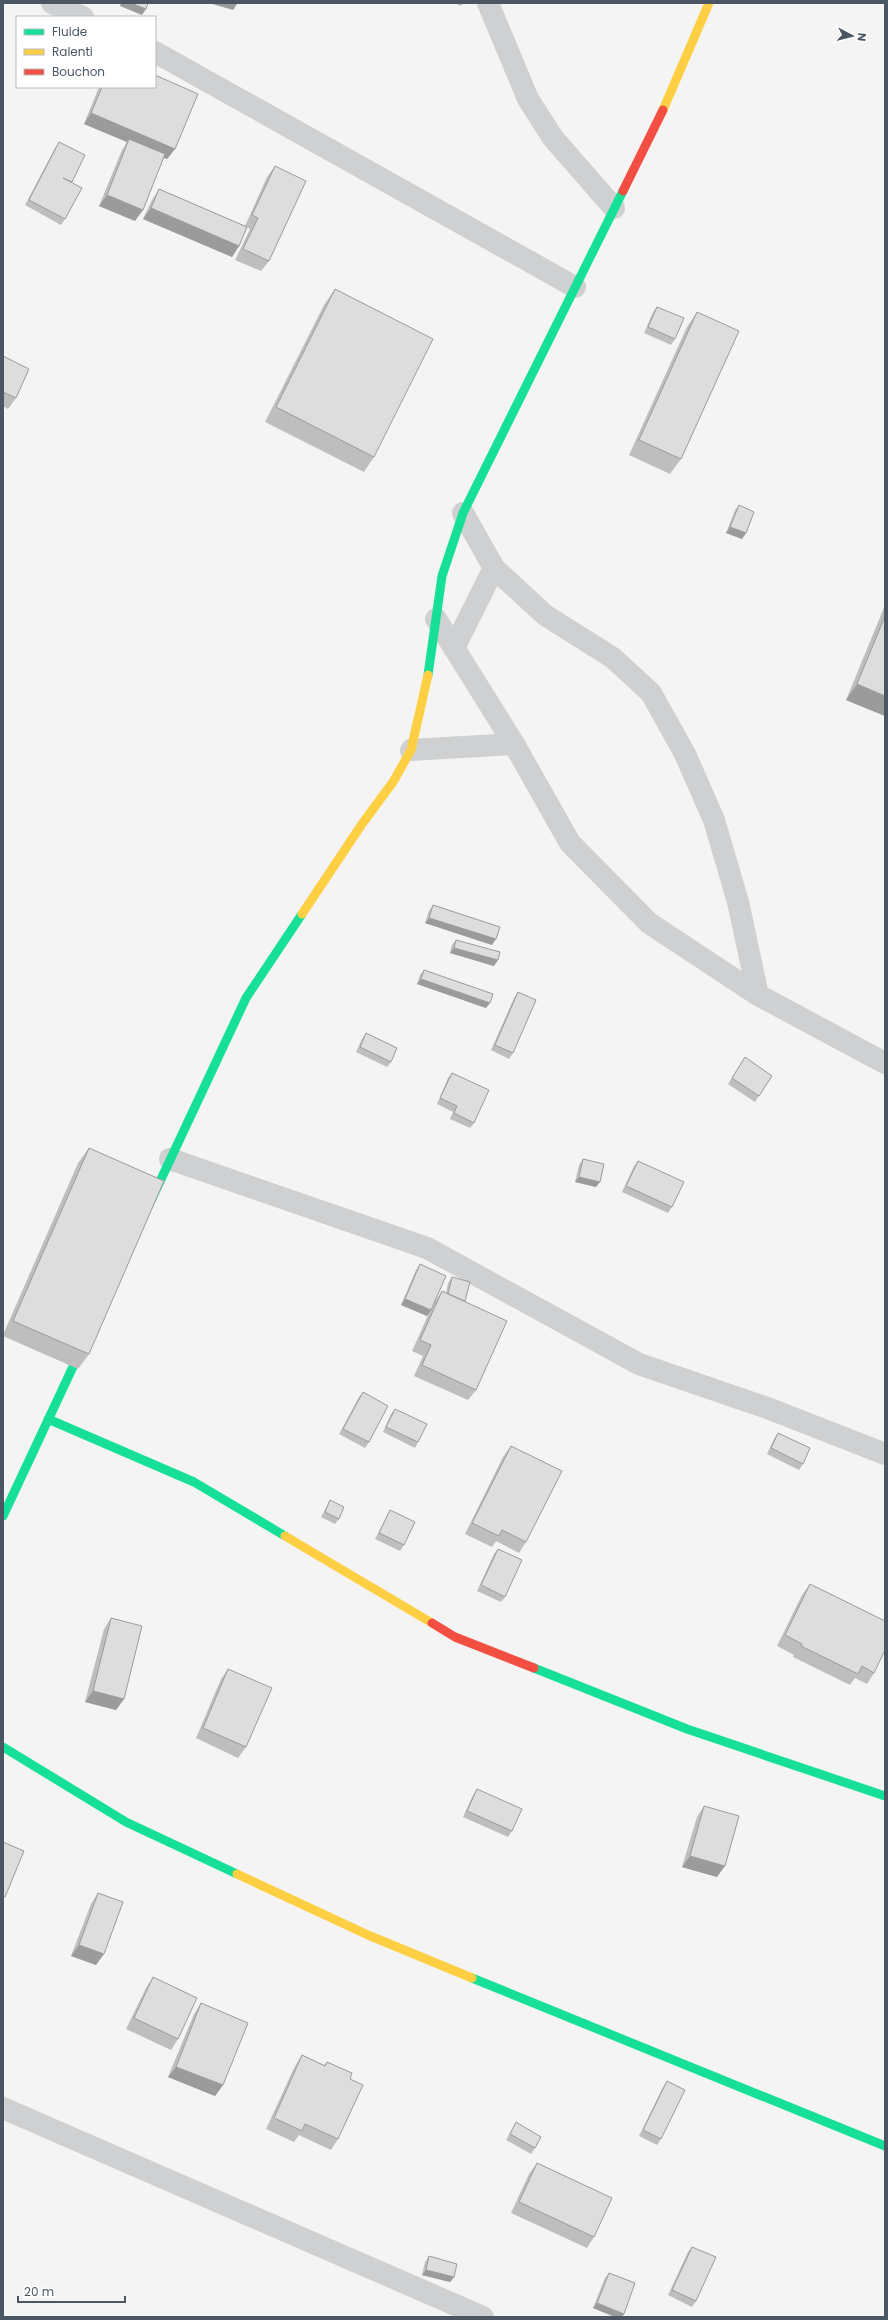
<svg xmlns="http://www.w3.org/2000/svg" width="888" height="2320" font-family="Poppins,sans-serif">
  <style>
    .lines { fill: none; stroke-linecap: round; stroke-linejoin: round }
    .street { stroke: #ced0d2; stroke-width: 22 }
    .fast { stroke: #16e098; stroke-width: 9 }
    .slow { stroke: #ffcf43; stroke-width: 9 }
    .jam { stroke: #f24e42; stroke-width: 9 }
    .wall { fill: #bebebf }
    .shaded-wall { fill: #9b9b9b }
    .building { fill: #ddddde; stroke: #9b9b9b }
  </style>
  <rect width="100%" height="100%" fill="#f4f4f4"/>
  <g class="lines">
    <path class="street" d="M52,3L83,17
      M488,3L528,99L553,138L614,208
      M155,52L575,287
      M463,513L494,568L545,615L613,658L651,693L685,754L714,820L738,902L758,995
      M436,619L514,744L570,843L649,923L758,995L885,1063
      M454,648L494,568
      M411,750L514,744
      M170,1159L427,1248L639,1364L770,1409L885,1454
      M3,2108L483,2317"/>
    <path class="fast" d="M428,675L442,576L463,513L623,191
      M148,1207L246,998L302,914
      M48,1419L194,1482L285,1536
      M3,1516L86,1339
      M534,1668L687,1729L885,1796
      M3,1747L126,1822L237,1874
      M472,1978L885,2146"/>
    <path class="slow" d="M663,110L709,3
      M302,914L362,824L393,782L411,750L428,675
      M285,1536L432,1623
      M237,1874L368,1935L472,1978"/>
    <path class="jam" d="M623,191L663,110
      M432,1623L455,1637L534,1668"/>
  </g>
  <path class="wall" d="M454,3H463L461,6Z
    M99,87H155L175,149L167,159L164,158L135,221L99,206L122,150L127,142L84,124Z
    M59,142L65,219L61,225L25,205L55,148Z
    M275,166L269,261L261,271L235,260L250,229L247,227L239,246L232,257L143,219L152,200L159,189L245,226L267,177Z
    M335,289L374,457L364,472L265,422L324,305Z
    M657,307L675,339L671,345L644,333L653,312Z
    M697,312L681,459L670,474L629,455L687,327Z
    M3,356L16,398L8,409L3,406Z
    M739,505L746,533L742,539L726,533L735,510Z
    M885,605V716L846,700Z
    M433,905L496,939L492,945L425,923L429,911Z
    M456,940L494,966L450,953L452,945Z
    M424,970L486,1008L417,984L420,975Z
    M518,992L513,1053L509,1059L491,1050L514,998Z
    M366,1033L391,1062L387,1067L356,1052L362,1039Z
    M745,1057L772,1076L755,1102L728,1084Z
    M452,1073L474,1123L470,1128L450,1119L453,1112L437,1104L448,1078Z
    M89,1148V1354L78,1369L3,1336V1335L78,1163Z
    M583,1159L596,1187L575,1182L579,1165Z
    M638,1161L672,1207L668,1213L622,1192L634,1166Z
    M420,1264L436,1300L442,1291L446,1293L448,1283L452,1277L465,1301L476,1390L468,1400L414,1376L423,1356L412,1351L429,1313L427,1316L401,1305L416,1270Z
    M363,1392L369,1442L365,1448L339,1434L359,1397Z
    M395,1409L418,1442L415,1448L383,1432L391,1414Z
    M778,1433L803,1464L799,1470L767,1454L774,1439Z
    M511,1446L526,1542L519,1553L496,1541L492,1547L465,1534L503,1457Z
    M330,1500L339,1519L335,1524L321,1517L327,1506Z
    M390,1510L404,1545L400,1551L375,1539L387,1516Z
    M498,1549L505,1597L501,1602L477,1591L494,1554Z
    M810,1584L874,1673L867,1684L855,1678L850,1685L793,1657L794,1655L777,1646L802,1595Z
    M111,1618L124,1699L116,1710L85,1702L104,1629Z
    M228,1669L246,1747L238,1758L196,1738L221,1679Z
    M477,1789L512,1831L508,1837L463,1817L473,1795Z
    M704,1806L717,1877L682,1867L697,1817Z
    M98,1893L96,1965L71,1956L91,1904Z
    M153,1977L178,2039L171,2050L126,2029L146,1988Z
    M201,2003L223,2085L215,2096L168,2077L194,2014Z
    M302,2055L324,2065L327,2062L350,2079L338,2139L331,2150L299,2135L294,2142L266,2129L295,2066Z
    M667,2081L661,2139L657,2145L639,2136L663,2087Z
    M516,2122L535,2148L531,2154L506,2140Z
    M537,2163L594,2237L587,2248L511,2213L529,2174Z
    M692,2247L696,2301L692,2307L668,2295L688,2252Z
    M429,2256L454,2277L450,2282L422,2275L425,2262Z
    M609,2273L624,2314L622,2317H615L593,2308L605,2278Z"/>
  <path class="shaded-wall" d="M121,3H131L146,9L142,15L120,6Z
    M209,3H232L237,4L233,10Z
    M91,113L175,149L167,159L128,142L129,139L127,142L84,124Z
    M107,195L143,210L135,221L99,206Z
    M151,208L239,246L232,257L143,219Z
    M730,527L746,533L742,539L726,533Z
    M857,684L885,696V716L846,700Z
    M429,918L496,939L492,945L425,923Z
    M454,948L498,960L494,966L450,953Z
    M421,979L490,1003L486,1008L417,984Z
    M579,1177L600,1182L596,1187L575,1182Z
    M405,1299L431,1310L427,1316L401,1305Z
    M93,1691L124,1699L116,1710L85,1702Z
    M690,1856L725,1866L717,1877L682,1867Z
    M79,1945L104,1954L96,1965L71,1956Z
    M176,2067L223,2085L215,2096L168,2077Z
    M426,2270L454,2277L450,2282L422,2275Z
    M597,2303L624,2314L622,2317H615L593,2308Z"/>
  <path class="building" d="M131,3H148L146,9Z
    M155,75L198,94L175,149L91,113L102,87H155Z
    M129,139L165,154L143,210L107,195Z
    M59,142L85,155L72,182L63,178L82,188L65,219L29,200Z
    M275,166L306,181L269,261L243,249L258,218L252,215Z
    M159,189L247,227L239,246L151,208Z
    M335,289L433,339L374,457L276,407Z
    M657,307L684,318L675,339L648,327Z
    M697,312L739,331L681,459L639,440Z
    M3,356L29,369L16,398L3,392Z
    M739,505L754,512L746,533L730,527Z
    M885,616V696L857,684Z
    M433,905L500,927L496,939L429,918Z
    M456,940L500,952L498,960L454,948Z
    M424,970L493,994L490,1003L421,979Z
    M518,992L536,1000L513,1053L495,1045Z
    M366,1033L397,1048L391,1062L360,1047Z
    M745,1057L772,1076L759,1096L732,1078Z
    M452,1073L489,1090L474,1123L454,1113L457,1106L440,1098Z
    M89,1148L164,1181L89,1354L13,1321Z
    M583,1159L604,1164L600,1182L579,1177Z
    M638,1161L684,1182L672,1207L626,1186Z
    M420,1264L446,1276L431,1310L405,1299Z
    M452,1277L470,1282L465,1301L448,1294Z
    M442,1291L507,1321L476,1390L422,1365L431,1345L420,1340Z
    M363,1392L388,1406L369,1442L343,1429Z
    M395,1409L427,1424L418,1442L386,1427Z
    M778,1433L810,1448L803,1464L771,1448Z
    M511,1446L562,1471L526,1542L502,1530L499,1536L472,1523Z
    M330,1500L344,1507L339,1519L325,1512Z
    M390,1510L415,1522L404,1545L379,1533Z
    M498,1549L522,1560L505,1597L481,1585Z
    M810,1584L885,1621V1650L874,1673L862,1666L858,1674L801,1646L802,1644L785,1635Z
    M111,1618L142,1626L124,1699L93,1691Z
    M228,1669L272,1688L246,1747L203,1728Z
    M477,1789L522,1809L512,1831L467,1811Z
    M704,1806L739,1816L725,1866L690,1856Z
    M3,1842L24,1851L5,1897H3Z
    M98,1893L123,1902L104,1954L79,1945Z
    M153,1977L197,1998L178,2039L134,2018Z
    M201,2003L248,2023L223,2085L176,2067Z
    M302,2055L325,2066L327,2062L352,2073L350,2079L363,2085L338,2139L305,2124L302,2131L274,2118Z
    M667,2081L685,2090L661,2139L643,2130Z
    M516,2122L541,2137L535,2148L510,2134Z
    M537,2163L612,2198L594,2237L519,2202Z
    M692,2247L716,2257L696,2301L672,2290Z
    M429,2256L457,2264L454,2277L426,2270Z
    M609,2273L635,2283L624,2314L597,2303Z"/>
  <rect width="888" height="2320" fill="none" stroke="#4a5661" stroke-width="8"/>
  <rect x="16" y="16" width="140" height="72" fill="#ffffff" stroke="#b7bbc0"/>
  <rect x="24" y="29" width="20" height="6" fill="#16e098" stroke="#b7bbc0"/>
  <text x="52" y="36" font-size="12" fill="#4a5661">Fluide</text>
  <rect x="24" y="49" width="20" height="6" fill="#ffcf43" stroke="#b7bbc0"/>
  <text x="52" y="56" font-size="12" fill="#4a5661">Ralenti</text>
  <rect x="24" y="69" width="20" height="6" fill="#f24e42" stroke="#b7bbc0"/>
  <text x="52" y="76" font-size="12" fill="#4a5661">Bouchon</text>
  <g transform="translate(852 36) rotate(97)" stroke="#ffffff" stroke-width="3" paint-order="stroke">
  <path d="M0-3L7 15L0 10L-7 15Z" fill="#4a5661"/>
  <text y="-6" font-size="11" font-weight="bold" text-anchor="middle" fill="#4a5661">N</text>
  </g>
  <path d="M18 2296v6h107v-6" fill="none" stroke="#4a5661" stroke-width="2"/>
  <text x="24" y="2296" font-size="12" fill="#4a5661" stroke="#ffffff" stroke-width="3" paint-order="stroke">20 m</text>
</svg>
